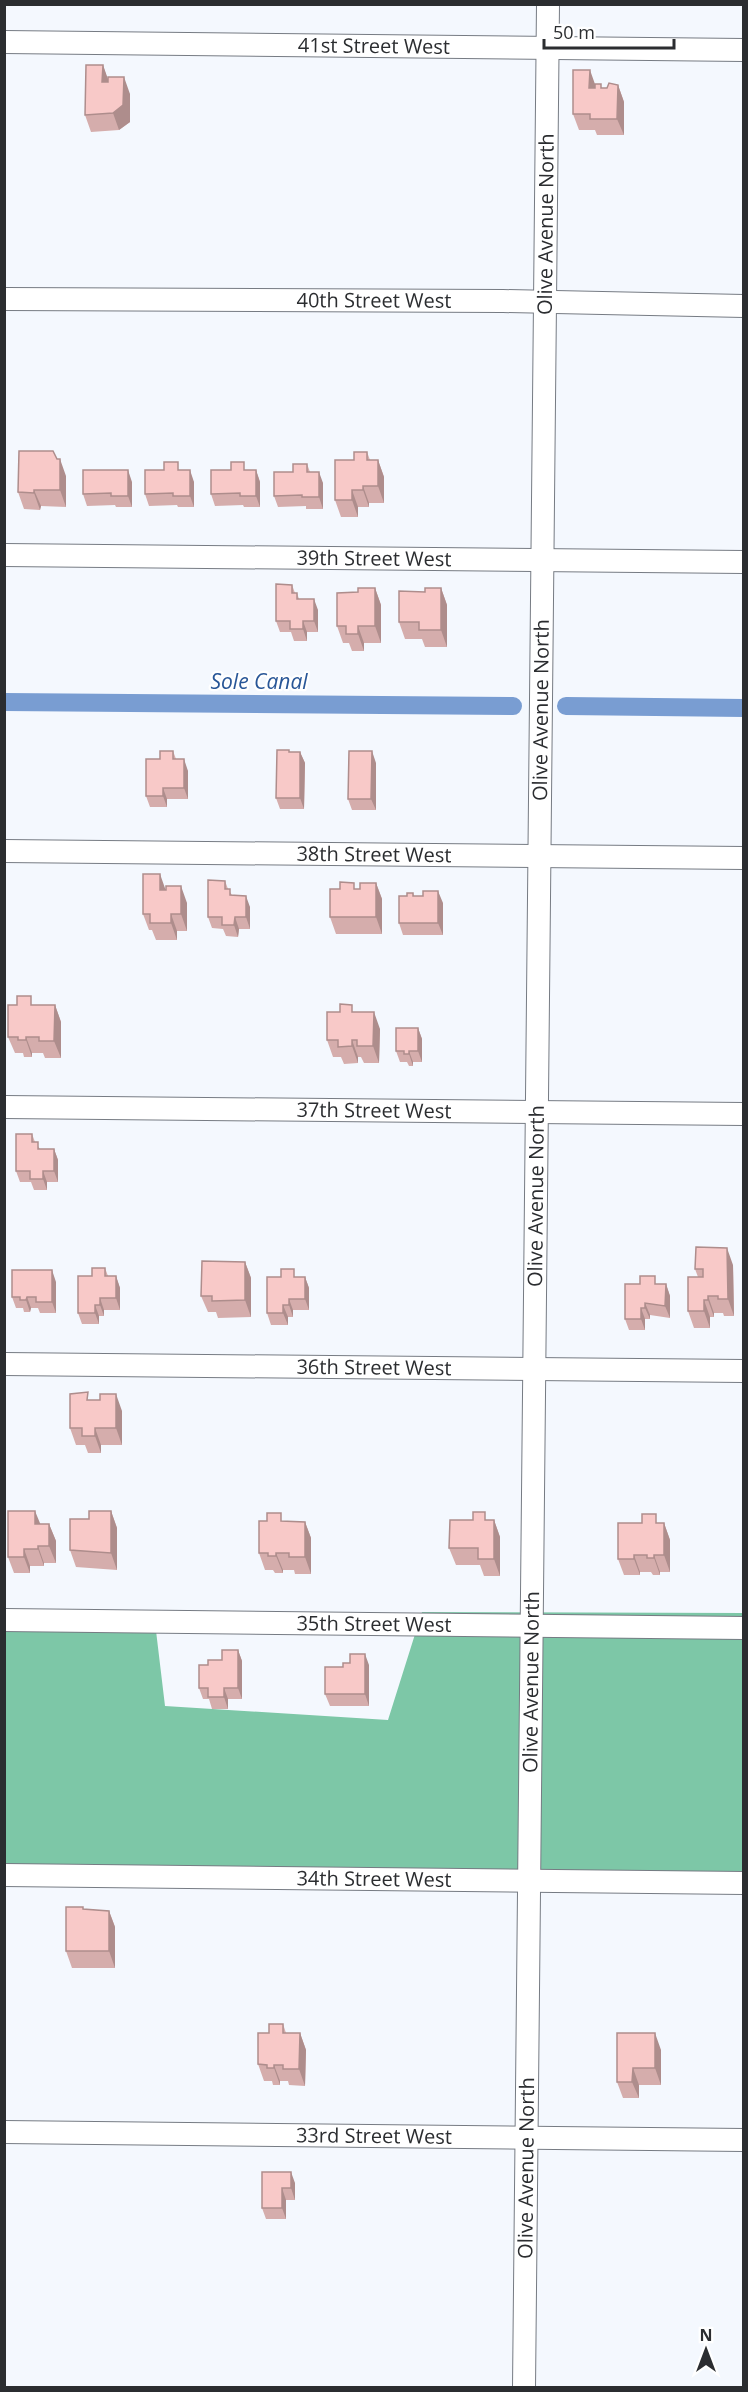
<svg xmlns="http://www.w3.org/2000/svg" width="748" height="2392" font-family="'Open Sans',sans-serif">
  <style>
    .forest { fill: #7dc7a7 }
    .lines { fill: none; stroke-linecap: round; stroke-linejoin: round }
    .canal { stroke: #799dd2; stroke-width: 18 }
    .minor-casing { stroke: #767b83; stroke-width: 24 }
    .minor { stroke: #fff; stroke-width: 22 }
    .wall { fill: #d5adac }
    .shaded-wall { fill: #ae8d8c }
    .building { fill: #f8c9c8; stroke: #ae8d8c; stroke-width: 1.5 }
    .labels { text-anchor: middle; stroke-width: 4.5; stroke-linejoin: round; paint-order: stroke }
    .street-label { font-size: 20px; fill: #2b2d30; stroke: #fff }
    .water-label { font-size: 21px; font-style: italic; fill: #285697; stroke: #fff }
  </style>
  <rect width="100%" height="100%" fill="#f4f8fe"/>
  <path class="forest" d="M422,1612L743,1613V1872L5,1865V1615L154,1614L165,1706L388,1720Z"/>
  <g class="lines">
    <path class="canal" d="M4,702L513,706
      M566,706L744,708"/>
    <defs>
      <g id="minor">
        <path id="s1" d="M4,42L744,50"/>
        <path id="s2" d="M4,299L503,301L744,306"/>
        <path id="s3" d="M4,555L744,562"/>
        <path id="s4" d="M4,851L744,858"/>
        <path id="s5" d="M4,1107L744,1114"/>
        <path id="s6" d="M4,1364L744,1371"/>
        <path id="s7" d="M4,1620L744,1628"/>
        <path id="s8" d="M4,1875L744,1883"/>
        <path id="s9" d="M4,2132L744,2140"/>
        <path id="s10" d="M524,2388L548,4"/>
      </g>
    </defs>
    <use href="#minor" class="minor-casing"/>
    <use href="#minor" class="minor"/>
  </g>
  <path class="wall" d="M103,65L108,81L130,94V122L119,130L91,132L85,115Z
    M618,85L624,102V135H597L595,130H579L573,114L595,86L602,88H607Z
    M367,452L370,460H378L384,477V503H369V507H358V517H341L335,500L354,460Z
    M307,464L310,472L323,483V509H306V506L278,507L274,496L293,472Z
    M181,470L194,482V507H178L177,505L149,506L145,494Z
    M247,470H256L260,482V507H244L243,505L215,506L211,494Z
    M66,476V507L41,506L40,510L24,509L18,492Z
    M132,482V507H116L115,505L87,506L83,494Z
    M292,585L295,593H297L299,599L318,610V632H307V641H294L291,632H280L276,621Z
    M375,588L381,605V643H364V651H352L349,643H343L337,626Z
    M441,588L447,605V647H425L422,639H405L399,622L425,592Z
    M289,750V752H300L305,763L304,809H280L276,798Z
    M173,751L176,759L188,771V799H167V807H150L146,796L160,759Z
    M376,763V810H352L348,799Z
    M225,881L228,889L232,895L250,907V929H239L238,937L226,936L223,929L212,928L208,917Z
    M376,883L382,899V934H336L330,917L357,889H360Z
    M166,889L187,903V931H177V940H156L152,930H149L143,914Z
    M413,893L414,896L443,903V935H403L399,923L407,896Z
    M34,1005H55L61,1022V1058H45L43,1053H32V1057H24L23,1053H15L8,1037Z
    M355,1012L380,1029L379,1063H364L361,1057H358V1063L344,1064L341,1057H333L327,1040Z
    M418,1028L422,1039V1062H413V1066H409L407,1062H400L396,1051Z
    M32,1134L35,1142L40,1149H54L58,1160V1182H47V1190H34L31,1182H20L16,1171Z
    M245,1262L251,1278V1317L218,1318L216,1312H208L201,1296Z
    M733,1265L734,1316H724L723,1313H714V1317H710V1328H694L688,1311L698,1277L695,1269Z
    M105,1268L108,1276H116L120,1288V1310H104V1316H99V1324H82L78,1313L92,1276Z
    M297,1277H305L309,1288V1310H293V1317H288V1325H271L267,1313Z
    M56,1282V1313H40L38,1308H31L30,1312H24L23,1308H16L12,1297Z
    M658,1284H666L670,1296V1318L650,1315V1319H645V1330H629L625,1319Z
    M91,1400L122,1411V1445H101V1453H88L85,1445H76L70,1428Z
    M111,1511L117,1528V1570L76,1567L70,1550L89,1519Z
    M488,1520H494L500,1537V1576H484L480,1565H456L449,1548Z
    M284,1521L305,1522L311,1538V1574H295L294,1570H283V1573H275L273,1570H265L259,1553Z
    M659,1523H664L670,1540V1572H660V1575H653L651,1572H640V1575H624L618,1559Z
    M40,1524H49L56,1541V1563H44V1566H30V1573H14L8,1557Z
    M238,1650L242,1661V1699H228V1709H212L209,1699H203L199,1688L208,1665L222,1660Z
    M369,1665V1706H330L325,1694L343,1667Z
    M84,1909L109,1911L115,1927V1968H72L66,1951Z
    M283,2024L286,2033H300L306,2050L305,2086L289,2085L288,2081H280V2085H273L272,2081H264L258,2064L269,2033Z
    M617,2033L661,2050V2085H639V2098H623L617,2082Z
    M262,2172L295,2183V2200H286V2219H266L262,2208Z"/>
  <path class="shaded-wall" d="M103,65L109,82H102Z
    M590,70L596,87V105L589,88Z
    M124,77L130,94V122L119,130L113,113Z
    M618,85L624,102V135L617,119Z
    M60,459L66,476V507L60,490Z
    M378,460L384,477V503L378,486Z
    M128,470L132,482V507L128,496Z
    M190,470L194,482V507L190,496Z
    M256,470L260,482V507L256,496Z
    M319,472L323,483V509L319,497Z
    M363,486L369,503V507L363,490Z
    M34,490L41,506L40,510L34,493Z
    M352,490L358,507V517L352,500Z
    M375,588L381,605V643L375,626Z
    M441,588L447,605V647L441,630Z
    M314,599L318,610V632L314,621Z
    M303,621L307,632V641L303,629Z
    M358,626L364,643V651L358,634Z
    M372,751L376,763V810L371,799Z
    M300,752L305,763L304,809L300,798Z
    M184,759L188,771V799L184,788Z
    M163,788L167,799V807L163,796Z
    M160,874L166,891L160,890Z
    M376,883L382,899V934L376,917Z
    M181,886L187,903V931L181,914Z
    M438,891L443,903V935L438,923Z
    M246,896L250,907V929L246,917Z
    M171,914L177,931V940L171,923Z
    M235,917L239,929L238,937L234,925Z
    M55,1005L61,1022V1058L54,1041Z
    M374,1012L380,1029L379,1063L373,1046Z
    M418,1028L422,1039V1062L418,1051Z
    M26,1037L32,1053V1057L26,1040Z
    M352,1040L358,1057V1063L352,1046Z
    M409,1051L413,1062V1066L409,1054Z
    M54,1149L58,1160V1182L54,1171Z
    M43,1171L47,1182V1190L43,1179Z
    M727,1248L733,1265L734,1316L728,1299Z
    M245,1262L251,1278V1317L245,1300Z
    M52,1270L56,1282V1313L52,1302Z
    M116,1276L120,1288V1310L116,1298Z
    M305,1277L309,1288V1310L305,1299Z
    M666,1284L670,1296V1318L665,1306Z
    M708,1296L714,1313V1317L708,1300Z
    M27,1297L31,1308L30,1312L26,1300Z
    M100,1298L104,1310V1316L100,1305Z
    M289,1299L293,1310V1317L289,1305Z
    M704,1300L710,1317V1328L704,1311Z
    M645,1303L650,1315V1319L645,1308Z
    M95,1305L99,1316V1324L95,1313Z
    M283,1305L288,1317V1325L283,1313Z
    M641,1308L645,1319V1330L641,1319Z
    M116,1394L122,1411V1445L116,1428Z
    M95,1428L101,1445V1453L95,1436Z
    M35,1511L42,1528L35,1524Z
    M111,1511L117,1528V1570L111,1553Z
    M494,1520L500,1537V1576L494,1559Z
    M305,1522L311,1538V1574L305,1557Z
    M664,1523L670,1540V1572L664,1555Z
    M49,1524L56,1541V1563L49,1546Z
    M38,1546L44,1563V1566L38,1549Z
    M24,1549L30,1566V1573L24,1557Z
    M276,1553L283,1570V1573L276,1556Z
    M634,1555L640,1572V1575L634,1559Z
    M654,1555L660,1572V1575L654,1558Z
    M238,1650L242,1661V1699L238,1688Z
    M365,1654L369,1665V1706L365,1694Z
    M224,1688L228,1699V1709L224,1697Z
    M109,1911L115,1927V1968L109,1951Z
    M300,2033L306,2050L305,2086L299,2069Z
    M655,2033L661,2050V2085L655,2068Z
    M274,2065L280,2081V2085L274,2068Z
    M633,2068L639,2085V2098L632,2082Z
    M291,2172L295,2183V2200L291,2188Z
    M282,2188L286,2200V2219L282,2208Z"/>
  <path class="building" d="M86,65H103L102,82H108V77H124L123,105L113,113L85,115Z
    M573,70H590L589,88H595V84H601V88H607L609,83L618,85L617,119H590V114H573Z
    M19,451H53L57,459H60V490H34V493L18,492Z
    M354,452H367V460H378V486H363V490H352V500H335V460H354Z
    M164,462H178V470H190V496H173V493L145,494V470H164Z
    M231,462H244V470H256V496H240V493L211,494V470H231Z
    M293,464H307V472H319V497H302V495L274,496V472H293Z
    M83,470H128V496H111V493L83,494Z
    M276,584L292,585V593H297V599H314V621H303V629H290V621H276Z
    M358,588H375V626H358V634H346V626H337V593L358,592Z
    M425,588H441V630H419V622H399V591L425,592Z
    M277,750H289V752H300V798H276Z
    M160,751H173V759H184V788H163V796H146V759H160Z
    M349,751H372L371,799H348Z
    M143,874H160V890H166V886H181V914H171V923H150V914H143Z
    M208,880L225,881V889H230V895L246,896V917H235L234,925H222V917H208Z
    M340,882L354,883V889H360V883H376V917H330V889H340Z
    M423,891H438V923H399V896H407V893H413V896H423Z
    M17,996H31V1005H55L54,1041H39V1037H26V1040H18V1037H8V1005H17Z
    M340,1004L352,1005V1012H374L373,1046H357V1040H352V1046L338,1047V1040H327V1012H340Z
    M396,1028H418V1051H409V1054H404V1051H396Z
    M16,1134H32V1142H38V1149H54V1171H43V1179H30V1171H16Z
    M696,1247L727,1248L728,1299H718V1296H708V1300H704V1311H688V1277H703V1269H695Z
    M202,1261L245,1262V1300L212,1301V1296H201Z
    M92,1268H105V1276H116V1298H100V1305H95V1313H78V1276H92Z
    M281,1269H294V1277H305V1299H289V1305H283V1313H267V1277H281Z
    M12,1270H52V1302H36V1297H27L26,1300H20V1297H12Z
    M640,1276H655V1284H666L665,1306L645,1303V1308H641V1319H625V1284H640Z
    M88,1392L87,1400H100V1394H116V1428H95V1436H82V1428H70V1394Z
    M8,1511H35V1524H49V1546H38V1549H24V1557H8Z
    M89,1511H111V1553L70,1550V1519H89Z
    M473,1512H485V1520H494V1559H478V1548H449L450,1520H473Z
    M267,1513H281V1521L305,1522V1557H289V1553H276V1556H268V1553H259V1521H267Z
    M642,1514H656V1523H664V1555H654V1558H647V1555H634V1559H618V1523H642Z
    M222,1650H238V1688H224V1697H208V1688H199V1665H208V1660H222Z
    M350,1654H365V1694H325V1667H343V1663H350Z
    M66,1907H83V1909L109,1911V1951H66Z
    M269,2024H283V2033H300L299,2069H283V2065H274V2068H267V2065L258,2064V2033H269Z
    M617,2033H655V2068H633L632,2082H617Z
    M262,2172H291V2188H282V2208H262Z"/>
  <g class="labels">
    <g class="street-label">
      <text dy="7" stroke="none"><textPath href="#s1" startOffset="370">41st Street West</textPath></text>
      <text dy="7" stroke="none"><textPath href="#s10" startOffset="2164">Olive Avenue North</textPath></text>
      <text dy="7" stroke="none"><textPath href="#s2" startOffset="370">40th Street West</textPath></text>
      <text dy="7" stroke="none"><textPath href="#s3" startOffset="370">39th Street West</textPath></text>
      <text dy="7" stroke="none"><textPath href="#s10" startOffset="1678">Olive Avenue North</textPath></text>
      <text dy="7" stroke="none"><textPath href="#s4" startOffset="370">38th Street West</textPath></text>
      <text dy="7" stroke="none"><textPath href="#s5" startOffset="370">37th Street West</textPath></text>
      <text dy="7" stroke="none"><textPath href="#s10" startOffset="1192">Olive Avenue North</textPath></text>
      <text dy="7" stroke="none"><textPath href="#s6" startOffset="370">36th Street West</textPath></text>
      <text dy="7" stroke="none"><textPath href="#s7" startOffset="370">35th Street West</textPath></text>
      <text dy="7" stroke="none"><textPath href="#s10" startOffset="706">Olive Avenue North</textPath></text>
      <text dy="7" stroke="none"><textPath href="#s8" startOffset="370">34th Street West</textPath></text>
      <text dy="7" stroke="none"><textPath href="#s9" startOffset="370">33rd Street West</textPath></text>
      <text dy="7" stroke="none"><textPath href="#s10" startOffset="220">Olive Avenue North</textPath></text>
    </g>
    <g class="water-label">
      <text x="259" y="689">Sole Canal</text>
    </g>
  </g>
  <rect width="748" height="2392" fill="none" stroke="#2b2d30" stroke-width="12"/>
  <g transform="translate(706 2350)" stroke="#ffffff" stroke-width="4.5" paint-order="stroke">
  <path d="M0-4.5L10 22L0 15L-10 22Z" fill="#2b2d30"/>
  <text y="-9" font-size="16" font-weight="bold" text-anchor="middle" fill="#2b2d30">N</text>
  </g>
  <path d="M544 39v9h130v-9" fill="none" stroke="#2b2d30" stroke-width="3"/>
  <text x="553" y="39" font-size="18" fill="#2b2d30" stroke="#ffffff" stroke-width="4.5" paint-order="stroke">50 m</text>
</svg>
